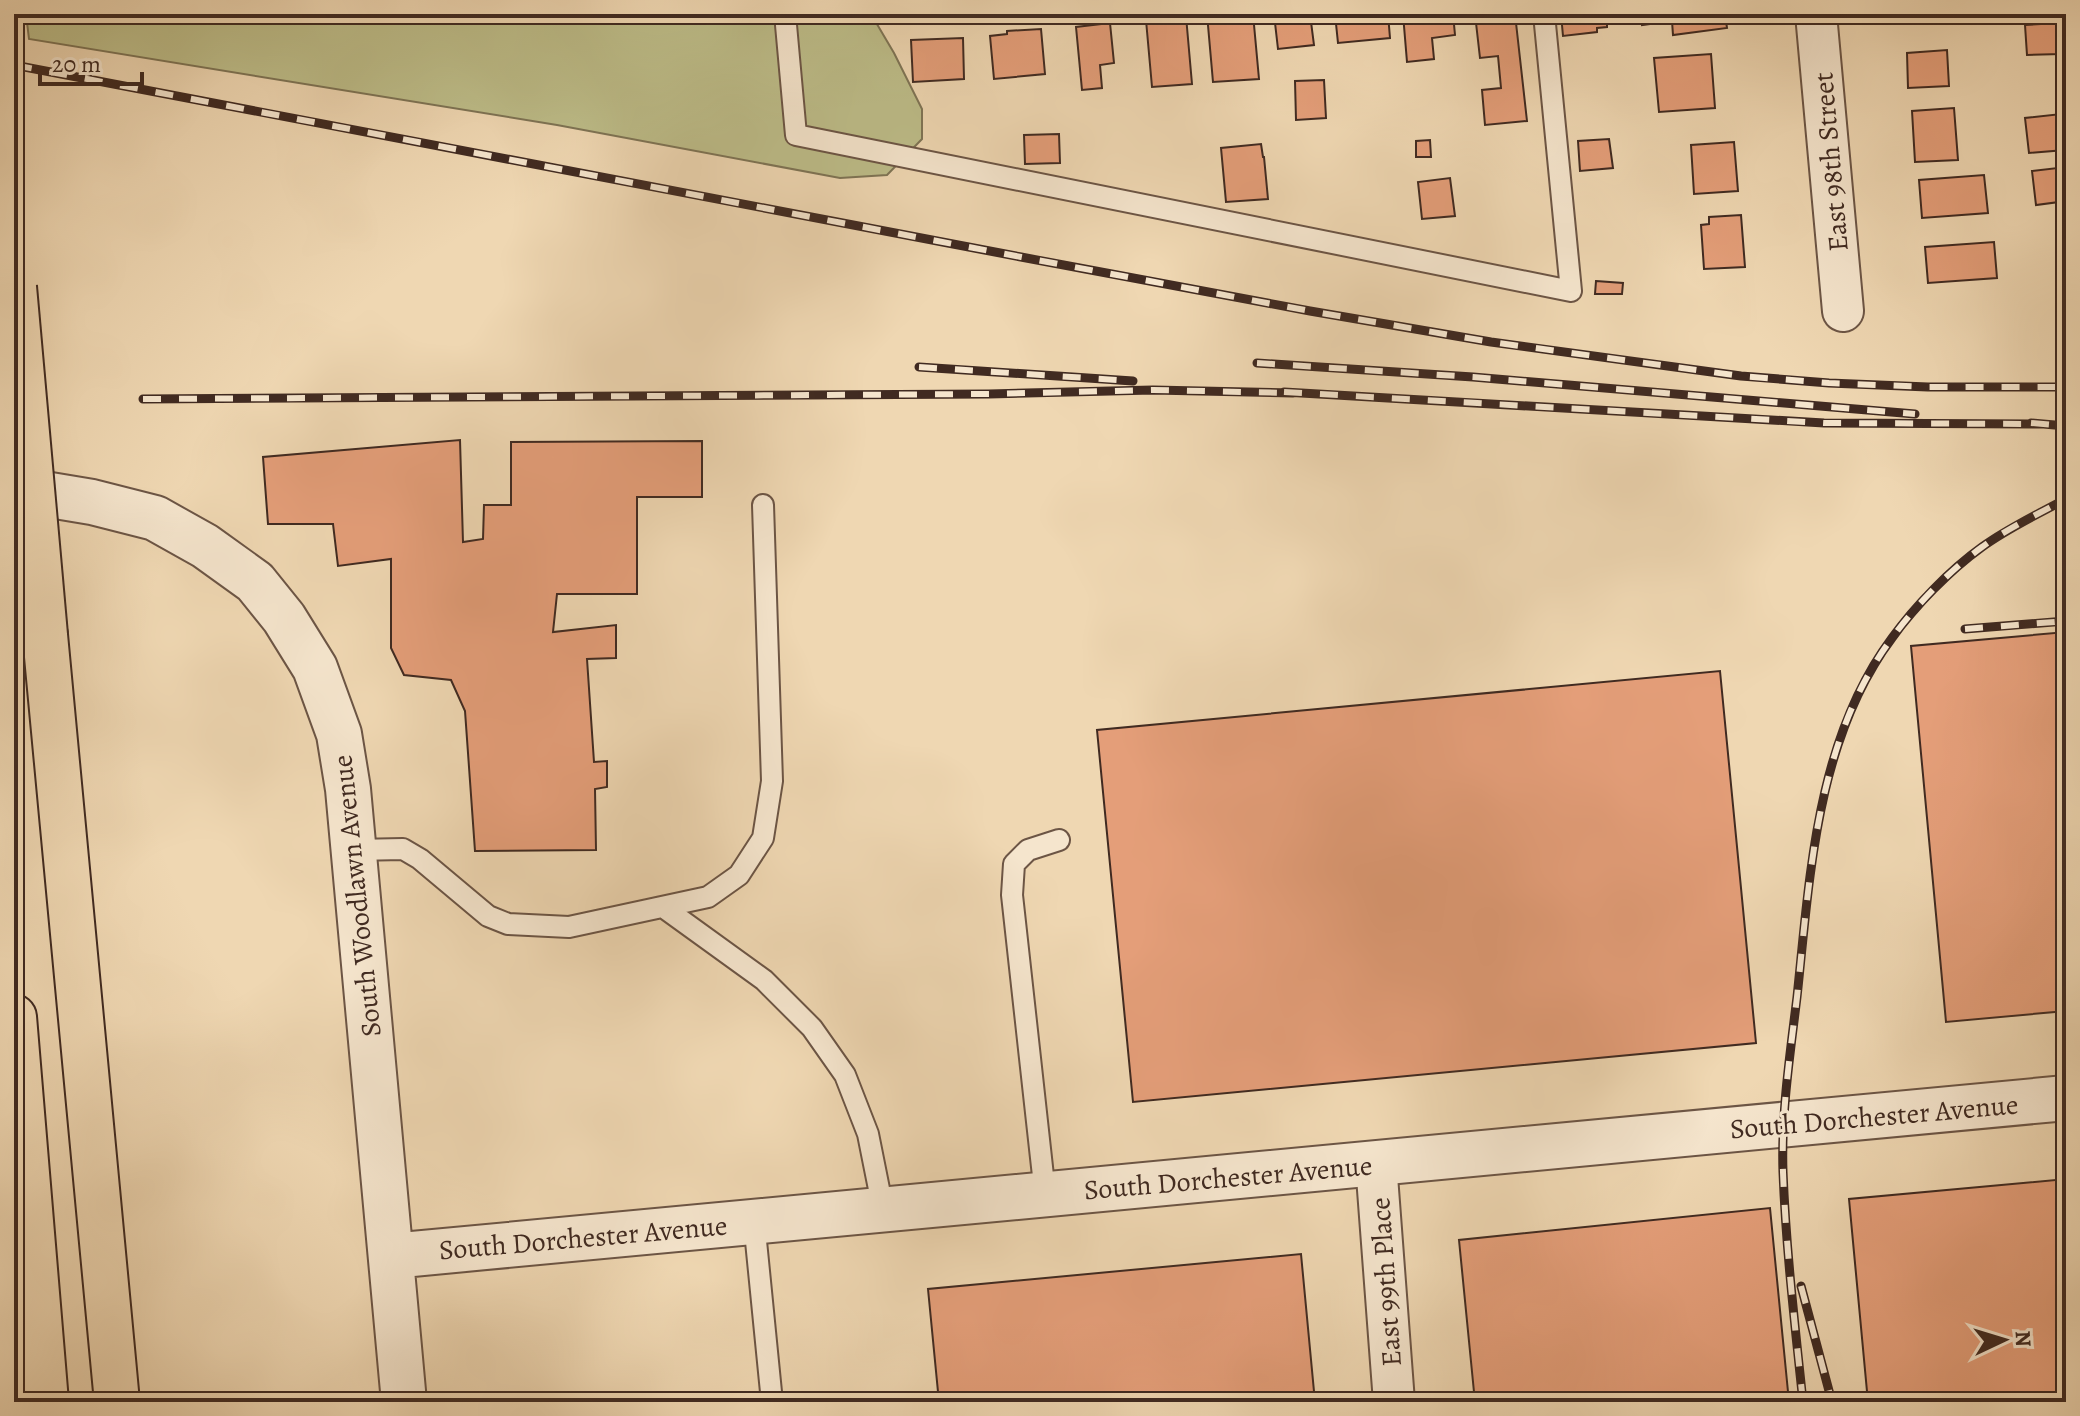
<svg xmlns="http://www.w3.org/2000/svg" width="2080" height="1416" font-family="Alegreya,serif">
  <style>
    .green { fill: #bdbd89; stroke: #7e7455; stroke-width: 2 }
    .building { fill: #e49e79; stroke: #402a21; stroke-width: 2 }
    .lines { fill: none; stroke-linecap: round; stroke-linejoin: round }
    .service-casing { stroke: #6c5545; stroke-width: 24 }
    .minor-casing { stroke: #6c5545; stroke-width: 44 }
    .tertiary-casing { stroke: #6c5545; stroke-width: 48 }
    .motorway-casing { stroke: #402a21; stroke-width: 48 }
    .service { stroke: #f5e5cd; stroke-width: 20 }
    .minor { stroke: #f5e5cd; stroke-width: 40 }
    .tertiary { stroke: #f5e5cd; stroke-width: 44 }
    .motorway { stroke: #efd7b2; stroke-width: 44 }
    .rail-casing { stroke: #402a21; stroke-width: 9 }
    .rail { stroke: #f5e5cd; stroke-width: 6; stroke-dasharray: 18; stroke-linecap: butt }
    .motorway-bridge-casing { stroke: #402a21; stroke-width: 48; stroke-linecap: butt }
    .motorway-bridge { stroke: #efd7b2; stroke-width: 44 }
    .labels { text-anchor: middle; stroke-width: 6; stroke-linejoin: round; paint-order: stroke }
    .street-label { font-size: 28px; fill: #402a21; stroke: #f5e5cd }
  </style>
  <rect width="100%" height="100%" fill="#efd7b2"/>
  <filter id="stains"><feTurbulence type="fractalNoise" baseFrequency=".0025" numOctaves="4"/><feColorMatrix values="0 0 0 0 .2 0 0 0 0 .09 0 0 0 0 .02 0 0 0 .5 -.17"/></filter>
  <radialGradient id="worn" r=".72"><stop offset=".6" stop-color="#630" stop-opacity="0"/><stop offset="1" stop-color="#630" stop-opacity=".3"/></radialGradient>
  <path class="green" d="M26,14H871L894,53L922,109V139L887,175L840,178L557,125L29,39Z"/>
  <path class="building" d="M1154,14H1163L1164,18L1186,16L1192,84L1152,87L1146,20L1155,19Z
    M1207,14H1253L1259,79L1213,82Z
    M1274,14H1310L1314,45L1278,49Z
    M1335,14H1388L1390,38L1338,43Z
    M1403,14H1453L1455,35L1432,38L1434,59L1407,62Z
    M1475,14H1515L1527,121L1485,125L1482,90L1501,88L1498,56L1480,58Z
    M1561,14H1612L1613,23L1607,24V27L1597,28V32L1563,36Z
    M1641,14H1725L1727,28L1673,35L1672,21L1642,25Z
    M1901,14H1972L1973,18L1902,24Z
    M1110,23L1114,63L1100,65L1102,88L1082,90L1076,27Z
    M2059,23L2061,54L2027,55L2025,25Z
    M1041,29L1045,74L994,79L990,36L1007,34V31Z
    M963,38L964,79L913,82L911,40Z
    M1947,50L1949,86L1908,88L1907,53Z
    M1711,54L1715,108L1659,112L1654,58Z
    M1324,80L1326,118L1296,120L1295,81Z
    M1954,108L1958,160L1915,162L1912,111Z
    M2061,114L2065,150L2029,153L2025,118Z
    M1059,134L1060,163L1025,164L1024,135Z
    M1609,139L1613,168L1580,171L1578,141Z
    M1430,140L1431,157H1416V141Z
    M1734,142L1738,191L1694,194L1691,145Z
    M1261,144L1263,157H1264L1268,199L1226,202L1221,148Z
    M2066,167V201L2036,205L2032,171Z
    M1984,175L1988,213L1922,218L1919,180Z
    M1450,178L1455,216L1422,219L1418,182Z
    M1741,215L1745,267L1704,269L1701,225L1709,224V217Z
    M1994,242L1997,278L1928,283L1925,247Z
    M1596,281L1623,283L1622,294H1595Z
    M460,440L463,542L483,539L484,505H511V442L702,441V497H637V594H557L553,632L616,625V658L587,659L594,762L607,761V787L595,789L596,850L475,851L465,711L451,680L404,675L391,648V559L338,566L333,524H268L263,457Z
    M2066,632V1011L1946,1022L1911,646Z
    M1720,671L1756,1043L1133,1102L1097,730Z
    M2066,1179V1402H1868L1849,1199Z
    M1770,1208L1789,1402H1475L1459,1240Z
    M1301,1254L1315,1402H939L928,1289Z"/>
  <g class="lines">
    <defs>
      <path id="service" d="M785,14L796,135L1571,291L1544,14
        M354,850L403,849L420,859L488,916L508,924L569,927L708,897L739,875L763,838L772,781L763,505
        M663,907L764,980L812,1028L845,1075L868,1134L883,1209
        M1045,1194L1012,895L1014,864L1028,850L1059,840
        M754,1221L772,1402"/>
      <path id="minor" d="M1816,14L1843,311
        M1376,1163L1394,1402"/>
      <path id="tertiary" d="M14,489L92,502L155,518L205,546L255,582L284,618L315,668L339,734L348,789L404,1402
        M391,1256L2066,1098"/>
      <path id="motorway" d="M45,635L117,1402
        M14,1017L46,1402"/>
    </defs>
    <use href="#service" class="service-casing"/>
    <use href="#minor" class="minor-casing"/>
    <use href="#tertiary" class="tertiary-casing"/>
    <use href="#motorway" class="motorway-casing"/>
    <use href="#service" class="service"/>
    <use href="#minor" class="minor"/>
    <use href="#tertiary" class="tertiary"/>
    <use href="#motorway" class="motorway"/>
    <defs>
      <path id="rail" d="M14,65L1021,257L1310,311L1491,342L1741,376L1829,383L1928,387H2066
        M1257,363L1473,377L1915,414
        M919,367L1133,381
        M1284,392L1824,423L2039,424
        M143,399L989,394L1153,390L1293,393
        M2031,423L2066,426
        M1965,629L2066,621
        M1801,1286L1832,1402
        M1803,1402C1795,1326 1786,1249 1783,1172C1781,1114 1790,1055 1797,997C1810,875 1816,740 1892,638C1915,606 1950,570 1982,547C2008,528 2038,514 2066,499"/>
    </defs>
    <use href="#rail" class="rail-casing"/>
    <use href="#rail" class="rail"/>
    <defs>
      <path id="motorway-bridge" d="M14,287L45,635"/>
    </defs>
    <use href="#motorway-bridge" class="motorway-bridge-casing"/>
    <use href="#motorway-bridge" class="motorway-bridge"/>
  </g>
  <g class="labels">
    <g class="street-label">
      <text transform="translate(1830 162) rotate(-95)" y="10">East 98th Street</text>
      <text transform="translate(356 896) rotate(-96)" y="10">South Woodlawn Avenue</text>
      <text transform="translate(1874 1116) rotate(-5)" y="10">South Dorchester Avenue</text>
      <text transform="translate(1228 1177) rotate(-5)" y="10">South Dorchester Avenue</text>
      <text transform="translate(583 1237) rotate(-5)" y="10">South Dorchester Avenue</text>
      <text transform="translate(1385 1282) rotate(-94)" y="10">East 99th Place</text>
    </g>
  </g>
  <rect width="2080" height="1416" fill="none" stroke="#efd7b2" stroke-width="48"/>
  <rect x="16" y="16" width="2048" height="1384" fill="none" stroke="#402a21" stroke-width="4"/>
  <rect x="24" y="24" width="2032" height="1368" fill="none" stroke="#402a21" stroke-width="2"/>
  <g transform="translate(2004 1340) rotate(86)" stroke="#f5e5cd" stroke-width="6" paint-order="stroke">
  <path d="M0-6L14 30L0 20L-14 30Z" fill="#402a21"/>
  <text y="-12" font-size="22" font-weight="bold" text-anchor="middle" fill="#402a21">N</text>
  </g>
  <path d="M40 72v12h102v-12" fill="none" stroke="#402a21" stroke-width="4"/>
  <text x="52" y="72" font-size="24" fill="#402a21" stroke="#f5e5cd" stroke-width="6" paint-order="stroke">20 m</text>
  <rect width="100%" height="100%" filter="url(#stains)"/>
  <rect width="100%" height="100%" fill="url(#worn)"/>
</svg>
